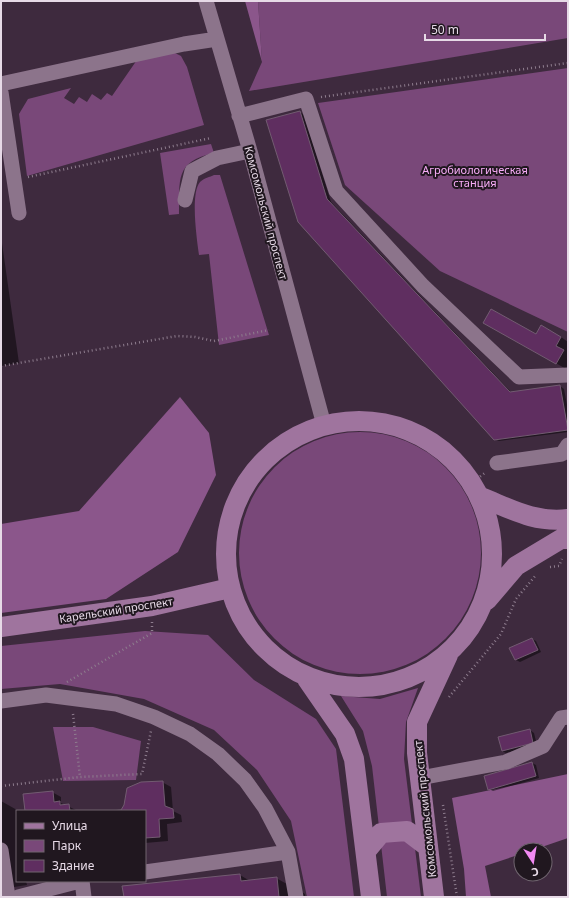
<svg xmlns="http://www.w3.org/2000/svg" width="569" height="898" font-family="'Noto Sans',sans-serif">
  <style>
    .green { fill: #794879 }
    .forest { fill: #8b568b }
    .shadow { fill: #0007 }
    .building { fill: #5f2e60; stroke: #725b71 }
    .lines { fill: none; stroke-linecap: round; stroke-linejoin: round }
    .path { stroke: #8e7d8e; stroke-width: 2.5; stroke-dasharray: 1 3; stroke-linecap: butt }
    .minor { stroke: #8c748b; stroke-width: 15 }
    .major { stroke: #9f749e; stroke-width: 20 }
    .labels { text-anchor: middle; stroke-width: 4; stroke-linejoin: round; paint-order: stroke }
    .park-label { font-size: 11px; fill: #f9adf9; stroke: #20171f }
    .street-label { font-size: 11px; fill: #e7dae7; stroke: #20171f }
  </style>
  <rect width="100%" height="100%" fill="#3e2a3e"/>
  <path class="green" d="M258,1H568V38L249,91L262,62Z
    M173,52L181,56L187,67L204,125L27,176L19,114L28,99L71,88L64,98L74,104L79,97L87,102L92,94L101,100L107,93L112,96L139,57Z
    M568,68V332L440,271L345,185L318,103Z
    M211,144L214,153C174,162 180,180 179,214L169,215L160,153Z
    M214,175H220L269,335L219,345L209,254L199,255C197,240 190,194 200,182C204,178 210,177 214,175Z
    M239 553a121 121 0 1 1 242 0a121 121 0 1 1-242 0Z
    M145,631L208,635L254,680L316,719L336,749L354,897H307L291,821L257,770L214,730L144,699L60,684L1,689V646Z
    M418,688L406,722L404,759L421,897H387L372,766L363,731L341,696L380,699Z
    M53,727H93L141,741L136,780L63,781Z"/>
  <path class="forest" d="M245,1H258L262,62Z
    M180,397L209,433L216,475L178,552L106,599L1,613V524L79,511Z
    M568,774V838L533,850H521V854L485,866L491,897H466L464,869L452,798Z"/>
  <path class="shadow" d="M300,112L304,115L331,202L512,393L560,386L564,389L568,410V432L499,441L495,439L299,221Z
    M1,236L19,363L1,366Z
    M497,330L561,337L568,342V370Z
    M532,639L536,641L541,652L520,662L516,660L511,648Z
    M530,730L534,733L537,745L506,753L502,751Z
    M532,763L536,765L539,778L493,791L489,789Z
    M162,782L171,787L173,811L181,815L182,822L167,824L168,841L145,843V811H119Z
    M52,792L61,797V803L78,811H26Z
    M1,801L17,810V881H26L27,885L1,889Z
    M240,875L250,881L276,878L305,894V897H125Z"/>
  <path class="building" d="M300,111L327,199L510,392L560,385L568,430L494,440L298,222L266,120Z
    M491,309L536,334L541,325L561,337L556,346L564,350L556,364L483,323Z
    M532,638L538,650L515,660L509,648Z
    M530,729L533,743L502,751L498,737Z
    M532,762L536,776L488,790L484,776Z
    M163,781L165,806L173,809L174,818L159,819L160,837L145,838V811H111L121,810L124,805L127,788L141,782Z
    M53,791L54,802L60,801V805L69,804L70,811H25L23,794Z
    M240,874L241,881L277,877L279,897H124L122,886Z"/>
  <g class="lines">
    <path class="path" d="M321,97L568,63
      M28,177L211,138
      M1,366L177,336L195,337L214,341L269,330
      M477,479L486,472
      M550,567L559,566L562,559
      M67,682L152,633V622
      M449,697L501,634L516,599L536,575
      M73,714L80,777
      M1,786L80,777L142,774L151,731
      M443,805L457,897"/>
    <path class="minor" d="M206,1L250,151L324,425
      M1,84L184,44L217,39
      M1,92L19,213
      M239,116L306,99L336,191L423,286L519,377L568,375
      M185,200L192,171L217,158L250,151
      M497,463L562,454L568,445
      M1,701L46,695L116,704L154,717L190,734L218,754L245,780L265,808L288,852L296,897
      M420,778L506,762L543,746L561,718L568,717
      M1,850L8,897
      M145,872L288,852
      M82,881L84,897
      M18,897L80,881"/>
    <path class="major" d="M226 554a133 133 0 1 1 266 0a133 133 0 1 1-266 0Z
      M481,497C511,509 534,523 568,519
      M487,600L516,566L561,539H568
      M1,627L152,606L230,588
      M307,679L345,734L354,759L371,897
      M366,851L381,833L407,831L428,847
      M434,897L417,753V722L448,655"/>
  </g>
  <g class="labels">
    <g class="park-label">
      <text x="475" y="174">Агробиологическая<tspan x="475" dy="13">станция</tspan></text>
    </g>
    <g class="street-label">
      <text transform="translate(266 213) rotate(75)" y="4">Комсомольский проспект</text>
      <text transform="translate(116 610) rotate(-9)" y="4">Карельский проспект</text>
      <text transform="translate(425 809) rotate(-96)" y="4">Комсомольский проспект</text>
    </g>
  </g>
  <rect width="569" height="898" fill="none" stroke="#e7dae7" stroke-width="4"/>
  <rect x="16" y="810" width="130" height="72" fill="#20171f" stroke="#70656f"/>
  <rect x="24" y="823" width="20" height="6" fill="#9f749e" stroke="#70656f"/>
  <text x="52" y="830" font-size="12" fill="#e7dae7">Улица</text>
  <rect x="24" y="840" width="20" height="12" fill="#794879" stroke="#70656f"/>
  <text x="52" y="850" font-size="12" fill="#e7dae7">Парк</text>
  <rect x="24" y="860" width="20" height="12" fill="#5f2e60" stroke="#70656f"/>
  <text x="52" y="870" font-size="12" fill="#e7dae7">Здание</text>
  <g transform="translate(533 862) rotate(168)"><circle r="19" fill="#20171f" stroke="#70656f"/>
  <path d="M0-3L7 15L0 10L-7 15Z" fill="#f28af3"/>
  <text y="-6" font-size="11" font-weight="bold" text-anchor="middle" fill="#e7dae7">С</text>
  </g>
  <path d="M425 34v6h120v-6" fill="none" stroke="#e7dae7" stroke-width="2"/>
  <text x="431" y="34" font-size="12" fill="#e7dae7" stroke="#20171f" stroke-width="3" paint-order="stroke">50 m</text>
</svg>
